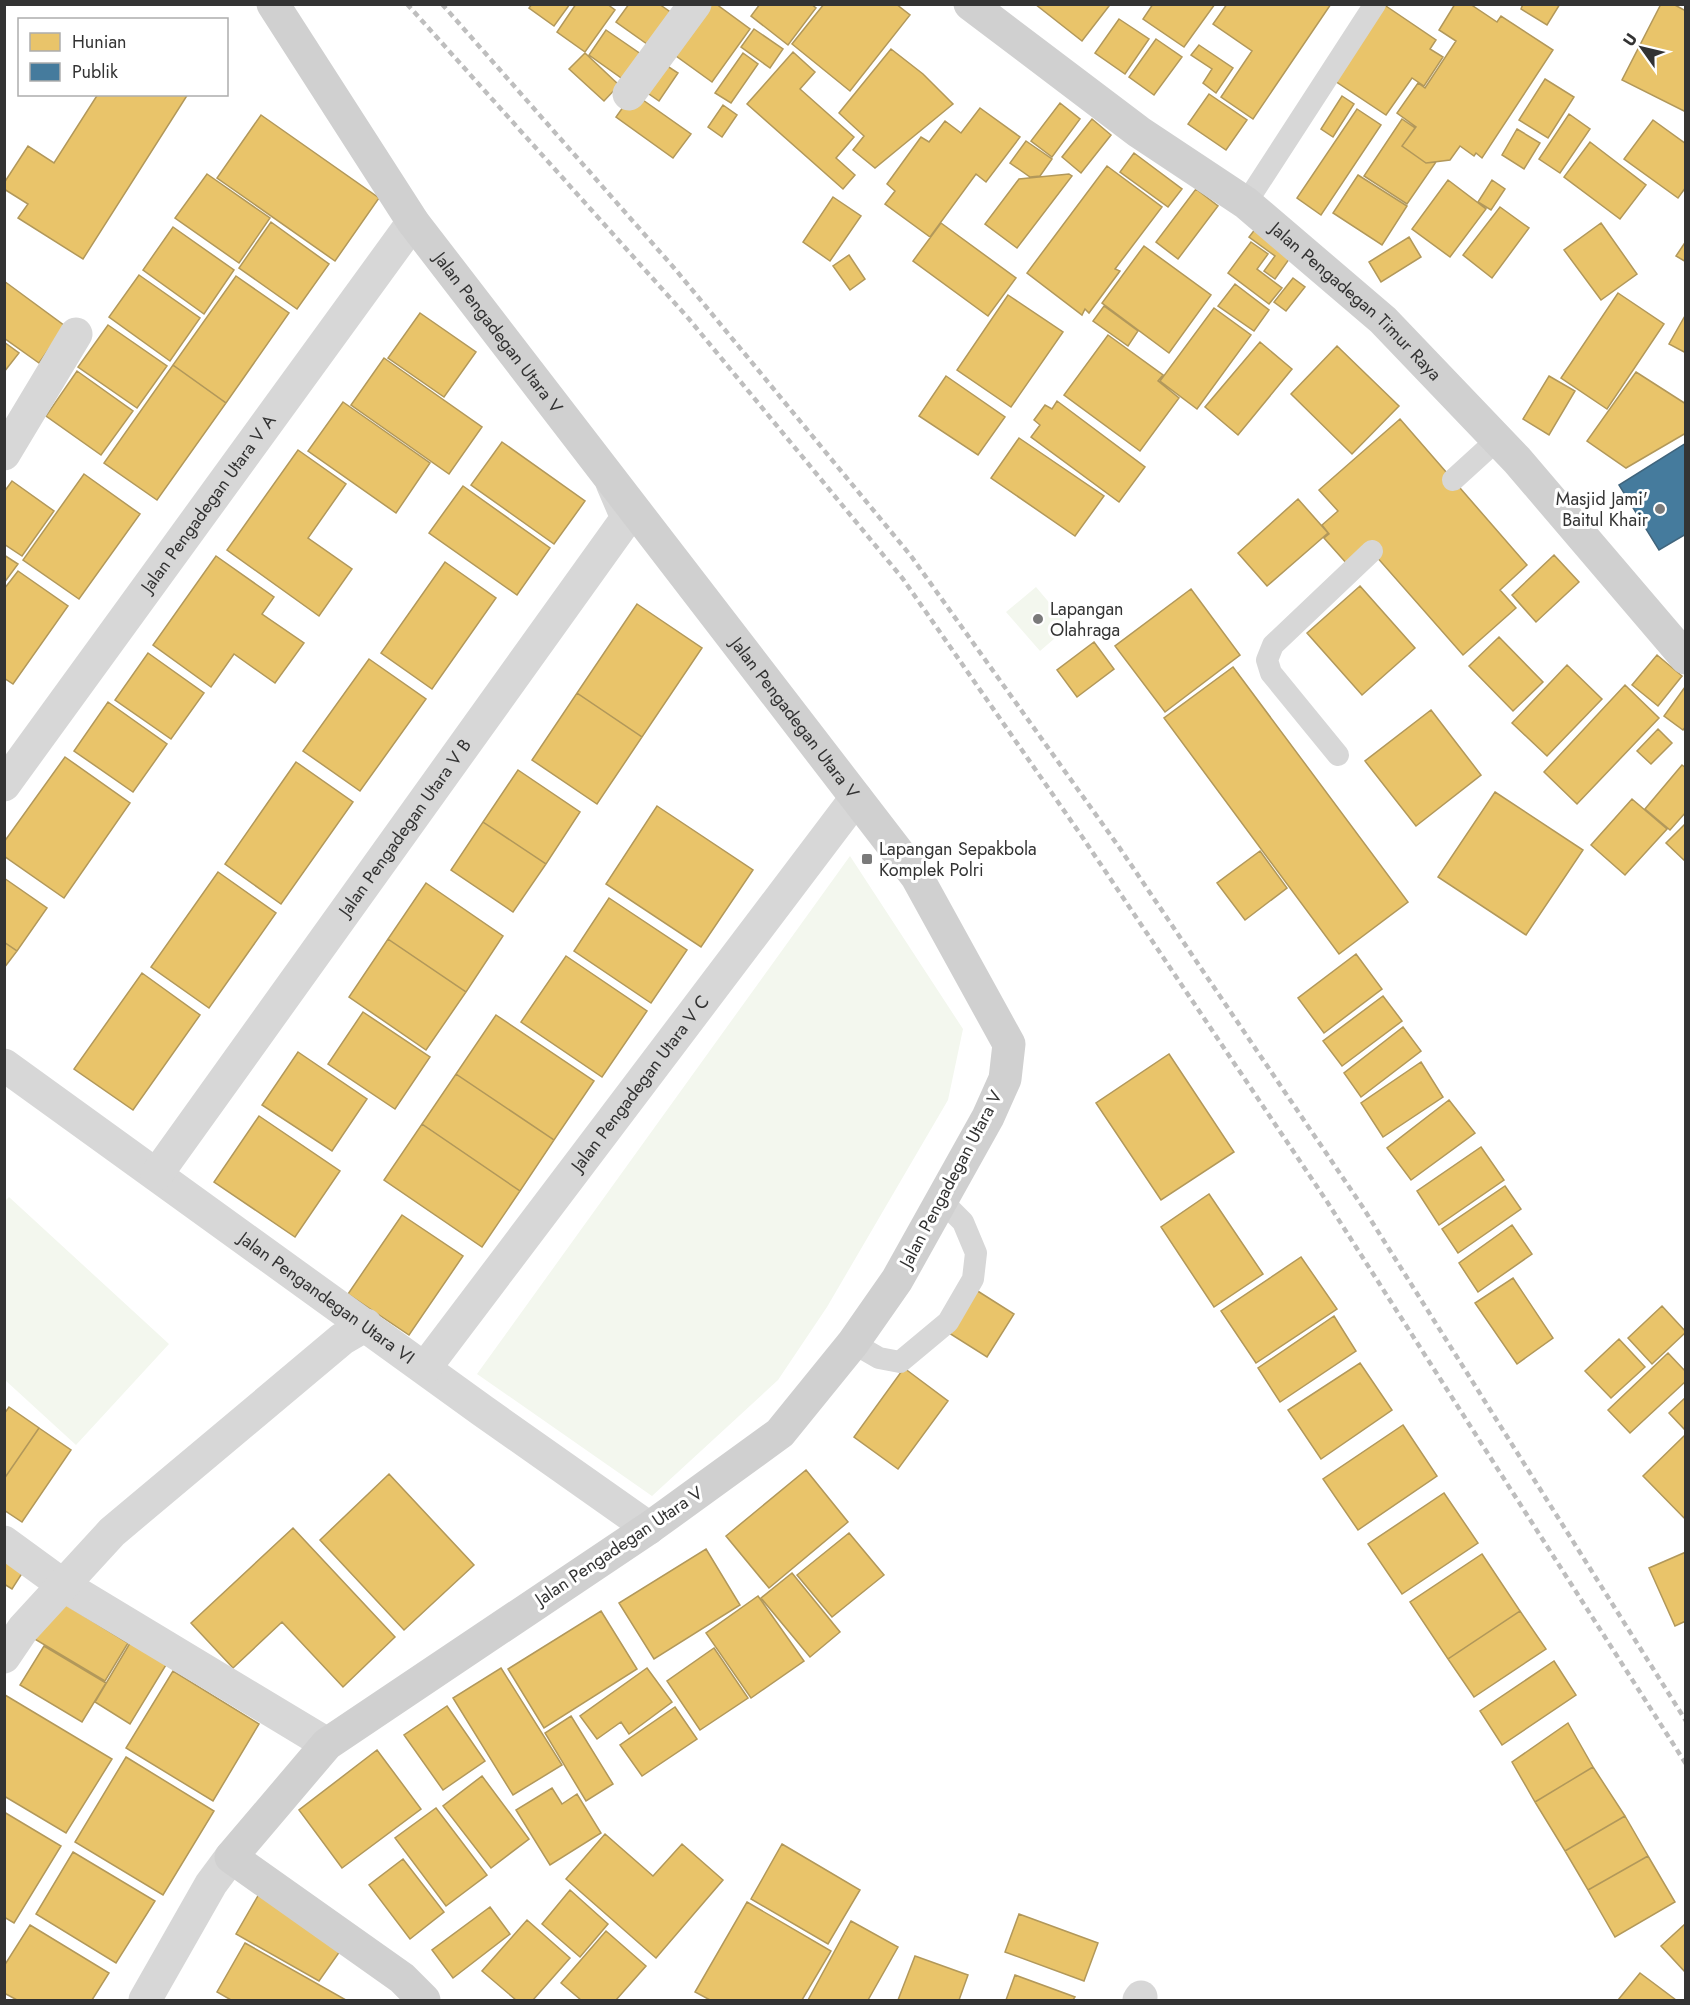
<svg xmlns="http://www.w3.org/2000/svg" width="1690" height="2005" font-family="Jost,sans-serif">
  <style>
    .green { fill: #f3f7ee }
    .homes { fill: #e9c46a; stroke: #b2985a; stroke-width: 1.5 }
    .public { fill: #457b9d; stroke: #40657d; stroke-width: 1.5 }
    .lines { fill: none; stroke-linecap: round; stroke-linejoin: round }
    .lane { stroke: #d7d7d7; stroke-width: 22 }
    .street { stroke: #d7d7d7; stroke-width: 33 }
    .secondary { stroke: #d0d0d0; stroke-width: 33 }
    .rail { stroke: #bebebe; stroke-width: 4.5; stroke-dasharray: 6 4.5; stroke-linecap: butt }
    .poi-dot { fill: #7a7a7a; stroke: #fff; stroke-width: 2 }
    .labels { text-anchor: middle; stroke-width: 6; stroke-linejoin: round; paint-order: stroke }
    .street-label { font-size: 18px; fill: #333; stroke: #fff }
    .poi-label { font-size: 18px; fill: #333; stroke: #fff; text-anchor: start }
  </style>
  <rect width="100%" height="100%" fill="#fff"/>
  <path class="green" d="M1036,587L1069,626L1040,651L1006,612Z
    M850,856L963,1029L948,1100L827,1307L778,1380L652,1496L477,1374Z
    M9,1197L169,1344L76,1445L5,1380L4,1202Z"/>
  <path class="homes" d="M532,4H570L554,26L529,8Z
    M576,4H607L615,10L585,52L557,32Z
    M629,4H659L676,16L654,49L616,22Z
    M697,4H716L750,29L712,82L665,48Z
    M760,4H811L816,8L788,45L751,16Z
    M824,4H896L910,15L850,91L792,44Z
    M1035,4H1107L1109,6L1082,41Z
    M1153,4H1215L1184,47L1143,19Z
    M1227,4H1331L1253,119L1221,97L1252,51L1213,24Z
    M1383,4L1436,40L1430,49L1443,57L1424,86L1412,78L1386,115L1332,79Z
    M1455,4H1470L1497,22L1501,16L1553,50L1482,158L1476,153L1474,156L1460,146L1450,160L1426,163L1402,146L1416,127L1397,113L1418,83L1425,88L1456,41L1439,30Z
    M1523,4H1560L1547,25L1521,9Z
    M1661,4H1673L1686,11V112L1622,80Z
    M1119,19L1149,39L1125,74L1095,53Z
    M754,29L783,49L770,68L741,47Z
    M606,30L648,59L631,85L589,55Z
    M1156,39L1182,57L1154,95L1129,77Z
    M1199,45L1233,68L1216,93L1203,83L1212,69L1191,55Z
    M891,49L923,74L953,104L875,168L853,150L864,136L839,113Z
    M793,52L815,72L800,89L854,137L836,158L855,175L843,189L747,104Z
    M585,53L619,85L604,101L569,69Z
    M743,53L758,64L731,103L715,93Z
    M658,60L678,73L659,101L639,87Z
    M1545,79L1574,97L1548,138L1519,120Z
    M633,93L691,134L673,158L616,117Z
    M98,94H188L83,259L18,218L28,204L4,189V183L28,146L54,163Z
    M1209,94L1247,120L1226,150L1188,124Z
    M1342,96L1354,104L1333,137L1321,129Z
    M1060,103L1080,119L1052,157L1031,141Z
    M723,105L737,115L722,137L708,127Z
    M980,108L1020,137L986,182L976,174L930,237L885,204L895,191L887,184L921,137L929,142L945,121L961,133Z
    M1357,109L1381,125L1321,215L1297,198Z
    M1569,114L1590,129L1560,173L1539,159Z
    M261,115L379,198L335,261L217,178Z
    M1092,119L1111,135L1081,173L1062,157Z
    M1402,119L1415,128L1402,146L1426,163L1436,162L1407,204L1364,176Z
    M1653,120L1686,144V187L1678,198L1624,159Z
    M1517,129L1540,143L1524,169L1502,155Z
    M1026,141L1052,159L1040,176L1030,177L1010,163Z
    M1590,142L1646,185L1620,219L1564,177Z
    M1134,153L1182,189L1168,207L1120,172Z
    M1107,166L1162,207L1115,269L1120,271L1089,313L1085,309L1082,315L1027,273Z
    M207,174L270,218L239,263L175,218Z
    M1069,174L1072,176L1017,248L985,224L1019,179Z
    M1358,175L1407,206L1382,245L1333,213Z
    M1448,180L1486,209L1450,257L1412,229Z
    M1492,180L1505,189L1491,210L1478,202Z
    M1196,189L1218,206L1178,259L1156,242Z
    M833,197L861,216L830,261L803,242Z
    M1500,207L1529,228L1492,278L1463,255Z
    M271,222L329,264L297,309L239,268Z
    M941,223L1016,278L988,316L913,261Z
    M1601,223L1637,274L1601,300L1564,250Z
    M173,227L234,270L204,314L143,270Z
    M1256,228L1292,255L1275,279L1264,271L1275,256L1249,237Z
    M1409,237L1421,257L1381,282L1369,262Z
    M1686,241V262L1676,256Z
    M1251,242L1268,254L1257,269L1282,288L1269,304L1228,273Z
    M1144,246L1211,295L1169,353L1102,303Z
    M849,255L865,279L850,290L833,266Z
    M139,275L200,318L170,361L109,317Z
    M236,276L289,313L226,403L173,365Z
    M1293,278L1305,287L1286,311L1274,302Z
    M4,281L65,326L39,363L4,338Z
    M1235,284L1269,310L1254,331L1218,306Z
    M1618,293L1664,324L1607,409L1561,378Z
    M1008,295L1063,332L1011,407L957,370Z
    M1104,306L1138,331L1128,346L1093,321Z
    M1214,308L1251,335L1197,409L1160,381Z
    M420,313L476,352L444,397L388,358Z
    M1686,314V353L1669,344Z
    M108,325L167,366L137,408L78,367Z
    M1108,335L1163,375L1158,381L1179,398L1140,451L1064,395Z
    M4,342L19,353L4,372Z
    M1260,342L1292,369L1238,435L1205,407Z
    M1337,346L1399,406L1352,454L1291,394Z
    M384,358L482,427L449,474L351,405Z
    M173,365L226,403L157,500L104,463Z
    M77,371L133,411L101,455L46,416Z
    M1636,372L1686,404V433L1626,468L1587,441Z
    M946,376L1005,417L978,455L919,416Z
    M1549,376L1575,391L1549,435L1523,419Z
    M1057,401L1145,467L1119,502L1031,437L1040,425L1034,420L1045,405L1052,409Z
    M343,402L430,463L396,513L308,451Z
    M1400,419L1527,565L1500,590L1516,608L1463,655L1368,547L1348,565L1324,538L1329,534L1322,525L1338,511L1319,490Z
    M1019,438L1104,496L1075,536L991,478Z
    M502,442L585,501L554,544L471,485Z
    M298,450L346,484L308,538L352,569L319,616L227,550Z
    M84,474L140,514L79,599L23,560Z
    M12,481L54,511L22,556L4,544V492Z
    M463,486L550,548L517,595L429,533Z
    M1298,499L1328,533L1267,586L1238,553Z
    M4,555L18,564L4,583Z
    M1554,555L1579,582L1536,622L1512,595Z
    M216,556L274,597L262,614L304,643L275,683L234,654L211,687L153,645Z
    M445,562L496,598L432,689L381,653Z
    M18,571L68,606L13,684L4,678V589Z
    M1360,586L1415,648L1362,695L1307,633Z
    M1191,589L1240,655L1165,712L1115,646Z
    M637,604L702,648L642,737L577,693Z
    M1499,637L1543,682L1513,711L1469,666Z
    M1094,642L1114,669L1077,697L1057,670Z
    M148,653L204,693L171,739L115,700Z
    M1657,655L1682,676L1658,706L1632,685Z
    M369,659L426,699L360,791L303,751Z
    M1567,665L1602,699L1547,756L1512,723Z
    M1233,667L1408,902L1339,954L1164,718Z
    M1625,685L1659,718L1577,804L1544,772Z
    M1685,687L1686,726L1683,730L1664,716Z
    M577,693L642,737L597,804L532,760Z
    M108,702L167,744L133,792L74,751Z
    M1431,710L1481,775L1416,826L1365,761Z
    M1658,729L1672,743L1651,764L1637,751Z
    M65,757L130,803L64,898L4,856V842Z
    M296,762L353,802L281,904L225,864Z
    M1682,765L1686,768V812L1670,830L1645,809Z
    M518,770L580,812L546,864L483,822Z
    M1495,792L1583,850L1526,935L1438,877Z
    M1632,799L1667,829L1625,875L1591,845Z
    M657,806L753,870L701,947L606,884Z
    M483,822L546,864L513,912L451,870Z
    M1686,823V862L1666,843Z
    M1260,851L1287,888L1245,920L1217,883Z
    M218,872L276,913L209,1008L151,967Z
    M4,878L47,908L17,951L4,942Z
    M426,883L503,936L466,992L388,939Z
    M609,898L687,950L651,1003L574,951Z
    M388,939L466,992L426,1050L349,997Z
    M4,942L17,951L4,968Z
    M1356,954L1382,989L1324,1033L1298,998Z
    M566,956L647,1011L602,1077L521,1022Z
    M142,973L200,1015L133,1110L74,1069Z
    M1383,996L1402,1021L1342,1066L1323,1041Z
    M363,1012L430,1057L395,1109L328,1064Z
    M496,1015L594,1081L554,1140L456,1074Z
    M1403,1027L1421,1051L1361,1097L1344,1073Z
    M298,1052L367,1099L332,1151L262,1105Z
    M1169,1054L1234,1152L1161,1200L1096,1103Z
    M1421,1062L1443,1097L1383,1137L1361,1103Z
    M456,1074L554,1140L520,1191L422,1124Z
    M1449,1100L1475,1133L1411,1180L1387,1148Z
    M259,1116L340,1171L295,1237L214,1182Z
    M422,1124L520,1191L482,1247L384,1180Z
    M1481,1147L1504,1180L1439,1225L1417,1191Z
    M1505,1186L1521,1209L1458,1253L1442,1229Z
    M1209,1194L1263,1274L1214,1307L1161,1227Z
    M402,1215L463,1256L409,1335L348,1294Z
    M1512,1225L1532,1254L1478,1292L1459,1263Z
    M1301,1257L1337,1309L1256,1363L1221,1311Z
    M1513,1278L1553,1338L1517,1364L1475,1303Z
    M976,1290L1014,1314L987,1357L949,1333Z
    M1662,1306L1686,1332L1652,1364L1628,1338Z
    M1334,1316L1356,1351L1280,1402L1258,1368Z
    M1619,1339L1645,1367L1611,1398L1585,1371Z
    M1668,1353L1686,1372V1381L1630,1433L1608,1410Z
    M1360,1363L1392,1410L1321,1459L1288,1410Z
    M904,1368L948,1401L898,1469L854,1437Z
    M1686,1397V1431L1669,1413Z
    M9,1407L39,1428L4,1479V1414Z
    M1403,1425L1437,1476L1358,1530L1323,1479Z
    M39,1428L71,1450L22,1522L4,1510V1479Z
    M1685,1435L1686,1436V1520L1643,1476Z
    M806,1470L848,1522L769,1588L726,1536Z
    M389,1474L474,1565L404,1630L320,1540Z
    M1444,1493L1478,1543L1402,1594L1368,1544Z
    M293,1528L395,1637L343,1687L282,1622L233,1668L191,1623Z
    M849,1533L884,1575L832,1617L797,1575Z
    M4,1548L28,1564L12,1589L4,1584Z
    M706,1549L740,1605L654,1659L619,1603Z
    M1686,1552V1621L1675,1626L1649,1568Z
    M1482,1554L1520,1611L1448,1659L1410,1602Z
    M792,1573L840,1632L810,1657L761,1598Z
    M758,1596L804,1661L751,1698L706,1633Z
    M57,1599L128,1643L105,1681L33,1638Z
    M601,1611L637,1669L544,1728L508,1669Z
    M1520,1611L1546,1649L1474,1697L1448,1659Z
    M133,1638L169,1660L130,1724L95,1702Z
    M44,1646L106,1683L82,1722L20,1685Z
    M714,1648L748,1698L700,1730L667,1681Z
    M1554,1661L1576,1695L1502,1745L1480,1711Z
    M501,1668L562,1765L513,1795L453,1698Z
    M647,1668L672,1702L629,1734L621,1722L597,1739L580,1716Z
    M173,1671L259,1724L213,1801L126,1748Z
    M5,1695L112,1759L66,1833L4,1796Z
    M447,1706L485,1761L443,1790L404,1735Z
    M675,1707L697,1739L642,1776L620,1745Z
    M571,1716L613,1784L586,1801L545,1733Z
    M1568,1723L1593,1767L1535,1802L1512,1762Z
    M377,1750L421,1809L342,1868L299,1810Z
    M126,1757L214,1811L163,1895L75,1842Z
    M1593,1767L1625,1816L1565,1851L1535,1802Z
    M482,1776L529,1839L491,1868L443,1806Z
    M552,1788L562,1804L577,1794L601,1833L550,1865L516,1810Z
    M436,1808L487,1875L446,1906L395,1838Z
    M4,1812L61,1846L14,1923L4,1917Z
    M1625,1816L1648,1856L1588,1890L1565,1851Z
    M605,1834L653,1876L682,1844L723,1880L656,1958L566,1879Z
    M782,1844L860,1890L828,1944L751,1899Z
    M73,1852L155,1901L116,1963L36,1914Z
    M1648,1856L1675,1902L1615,1937L1588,1890Z
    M403,1859L444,1912L410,1939L369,1885Z
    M263,1887L345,1944L319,1981L236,1934Z
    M570,1890L608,1924L580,1957L542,1924Z
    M747,1902L831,1951L802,2000H710L695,1992Z
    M490,1907L510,1934L453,1978L432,1950Z
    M1019,1914L1098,1943L1084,1981L1005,1952Z
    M527,1920L570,1958L533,2000H516L482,1971Z
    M851,1921L898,1947L868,2000H808Z
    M1685,1924H1686V1973L1661,1946Z
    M30,1925L109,1973L92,2000H17L4,1993V1966Z
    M606,1931L646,1966L616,2000H581L561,1983Z
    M245,1943L346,2000H231L217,1992Z
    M915,1956L968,1975L959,2000H898Z
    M1640,1973L1676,2000H1618Z
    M1015,1975L1075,1997L1073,2000H1006Z"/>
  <path class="public" d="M1686,443V534L1659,550L1619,485Z"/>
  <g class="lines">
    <path class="lane" d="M1246,203L1375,4
      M1453,480L1498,439
      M1338,755L1271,673L1267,660L1273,645L1372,551
      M853,1343L879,1358L900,1362L948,1322L973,1279L976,1253L963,1222L942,1201"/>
    <g class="street">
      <path d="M629,94L695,4"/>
      <path d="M4,454L76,334"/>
      <path id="s1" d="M4,785L413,222"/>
      <path id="s2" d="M4,1065L483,1411L649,1528"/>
      <path id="s3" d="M157,1174L627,518L612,483"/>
      <path id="s4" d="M425,1368L856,798"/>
      <path d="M4,1542L63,1585L327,1744"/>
      <path d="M4,1657L23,1629L112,1532L342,1339L366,1325"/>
      <path d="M145,2000L211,1884L231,1857"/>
      <path d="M1139,2000L1141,1997"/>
    </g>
    <g class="secondary">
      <path id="s5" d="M273,4L413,222L917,877L1009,1044L1005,1079L988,1117L897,1280L853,1343L780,1433L649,1528L327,1744L231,1857L402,1978L424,2000"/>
      <path id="s6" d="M970,4L1139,132L1246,203L1383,320L1517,460L1686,658"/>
    </g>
    <path class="rail" d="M407,4L689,319L903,579L1083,838L1326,1200L1686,1764
      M442,4L675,269L911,556L1119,847L1362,1206L1686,1721"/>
  </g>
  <g class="poi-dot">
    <circle cx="1660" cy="509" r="6"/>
    <circle cx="1038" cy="619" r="6"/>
    <rect x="861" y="853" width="12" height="12" rx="3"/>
  </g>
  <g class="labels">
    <g class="street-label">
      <text dy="6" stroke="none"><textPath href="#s6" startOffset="488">Jalan Pengadegan Timur Raya</textPath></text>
      <text dy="6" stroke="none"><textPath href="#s5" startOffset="399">Jalan Pengadegan Utara V</textPath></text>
      <text dy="6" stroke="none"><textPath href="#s1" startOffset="348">Jalan Pengadegan Utara V A</textPath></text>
      <text dy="6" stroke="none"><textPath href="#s5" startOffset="885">Jalan Pengadegan Utara V</textPath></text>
      <text dy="6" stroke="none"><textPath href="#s3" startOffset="426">Jalan Pengadegan Utara V B</textPath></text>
      <text dy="6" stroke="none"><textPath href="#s4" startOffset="357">Jalan Pengadegan Utara V C</textPath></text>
      <text transform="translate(951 1179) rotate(-62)" y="6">Jalan Pengadegan Utara V</text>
      <text dy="6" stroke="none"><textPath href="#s2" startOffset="398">Jalan Pengandegan Utara VI</textPath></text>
      <text transform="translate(619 1546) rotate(-34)" y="6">Jalan Pengadegan Utara V</text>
    </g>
    <g class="poi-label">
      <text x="1648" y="505" text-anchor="end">Masjid Jami'<tspan x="1648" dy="21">Baitul Khair</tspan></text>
      <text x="1050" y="615">Lapangan<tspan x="1050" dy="21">Olahraga</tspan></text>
      <text x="879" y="855">Lapangan Sepakbola<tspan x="879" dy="21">Komplek Polri</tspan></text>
    </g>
  </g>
  <rect width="1690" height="2005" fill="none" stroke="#333333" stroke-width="12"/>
  <rect x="18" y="18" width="210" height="78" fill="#ffffff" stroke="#adadad" stroke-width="1.5"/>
  <rect x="30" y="33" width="30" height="18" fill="#e9c46a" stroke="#adadad" stroke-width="1.5"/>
  <text x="72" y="48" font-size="18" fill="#333333">Hunian</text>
  <rect x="30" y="63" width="30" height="18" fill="#457b9d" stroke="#adadad" stroke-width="1.5"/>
  <text x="72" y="78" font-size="18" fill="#333333">Publik</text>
  <g transform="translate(1642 48) rotate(304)" stroke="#ffffff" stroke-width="4.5" paint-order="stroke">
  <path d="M0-4.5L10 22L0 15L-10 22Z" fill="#333333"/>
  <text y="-9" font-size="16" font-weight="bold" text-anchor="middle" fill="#333333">U</text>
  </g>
</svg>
